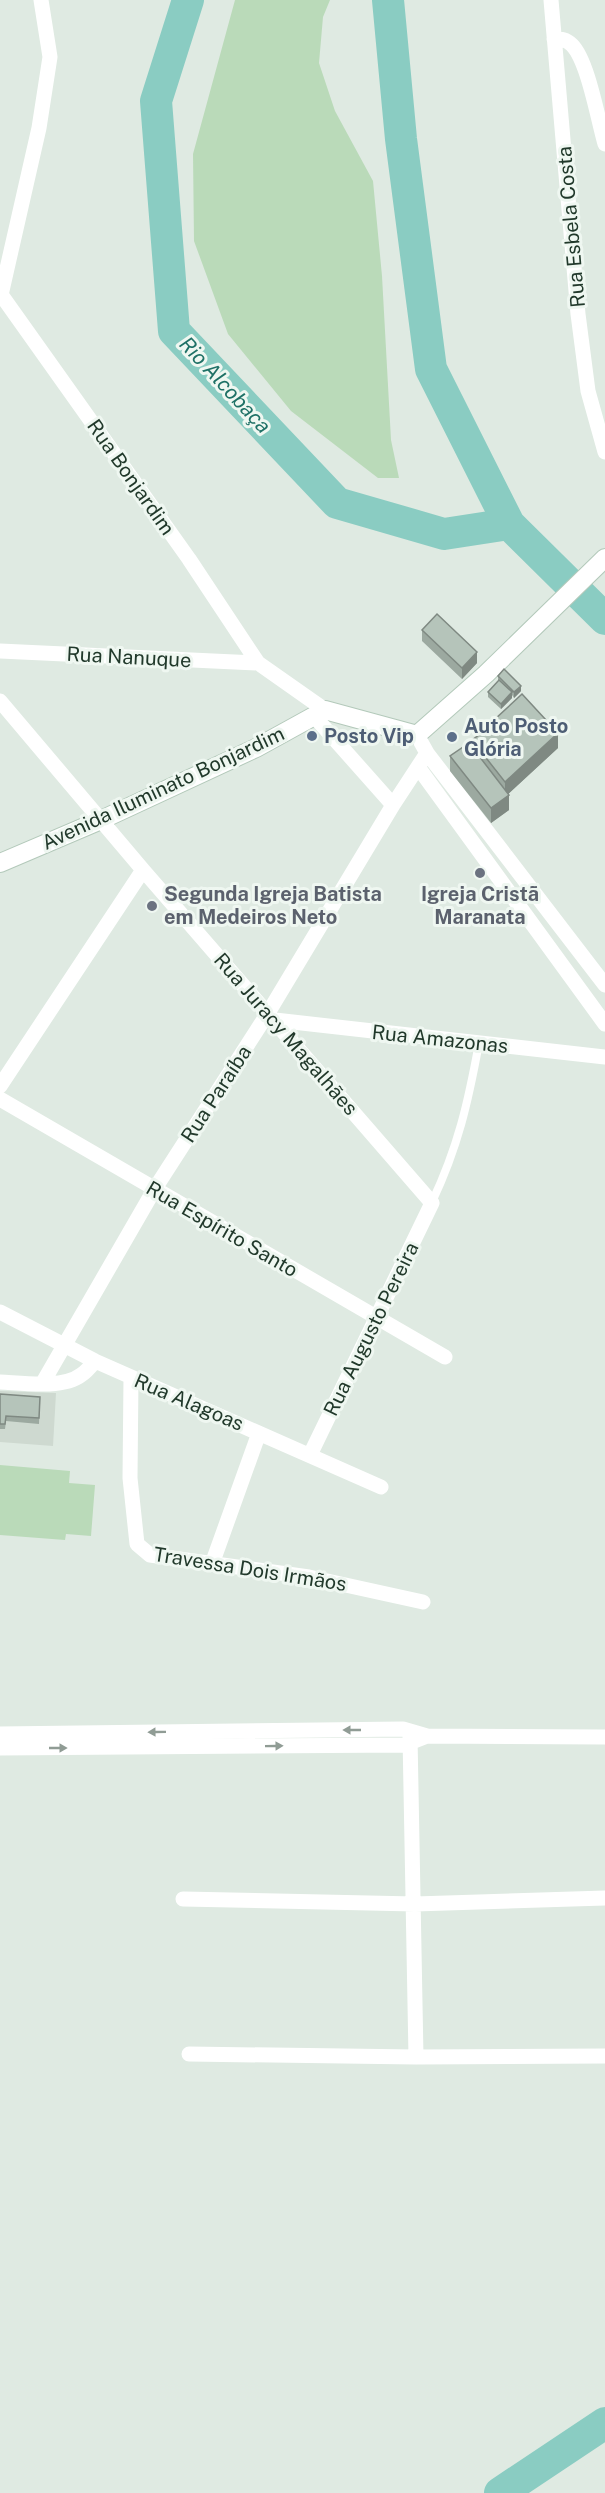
<svg xmlns="http://www.w3.org/2000/svg" width="605" height="2493" font-family="'Public Sans',sans-serif">
  <style>
    .built { fill: #ced9d0 }
    .green { fill: #badab9 }
    .lines { fill: none; stroke-linecap: round; stroke-linejoin: round }
    .river { stroke: #8accc2; stroke-width: 32 }
    .secondary-casing { stroke: #b3c9ba; stroke-width: 20 }
    .lane { stroke: #fff; stroke-width: 8 }
    .street { stroke: #fff; stroke-width: 15 }
    .secondary { stroke: #fff; stroke-width: 18 }
    .wall { fill: #9ca9a0 }
    .shaded-wall { fill: #7f8982 }
    .building { fill: #b5c4ba; stroke: #7f8982; stroke-width: 1.5 }
    .oneway { fill: #909c95 }
    .service-dot { fill: #5c6f8a; stroke: #eff7f1; stroke-width: 2 }
    .worship-dot { fill: #6b7280; stroke: #eff7f1; stroke-width: 2 }
    .labels { text-anchor: middle; stroke-width: 6; stroke-linejoin: round; paint-order: stroke }
    .street-label { font-size: 20px; fill: #21392b; stroke: #eff7f1 }
    .service-label { font-size: 20px; font-weight: bold; fill: #4e5e75; stroke: #eff7f1; text-anchor: start }
    .worship-label { font-size: 20px; font-weight: bold; fill: #5b616d; stroke: #eff7f1; text-anchor: start }
    .water-label { font-size: 21px; font-style: italic; fill: #1f7166; stroke: #eff7f1 }
  </style>
  <rect width="100%" height="100%" fill="#dfeae2"/>
  <path class="built" d="M0,1391L56,1393L53,1446L0,1442Z"/>
  <path class="green" d="M235,0H330L323,17L319,63L335,111L373,181L382,276L391,440L399,478H378L291,411L228,334L194,241L193,154Z
    M0,1465L70,1471L69,1483L95,1485L91,1536L66,1534L65,1540L0,1535Z"/>
  <g class="lines">
    <path class="river" d="M188,0L156,101L174,331L337,503L444,534L509,524L605,619
      M388,0L401,139L431,369L509,524
      M500,2493L605,2423"/>
    <defs>
      <path id="secondary" d="M0,863L101,820L256,748L325,710L417,735L486,674L605,558"/>
    </defs>
    <use href="#secondary" class="secondary-casing"/>
    <path class="lane" d="M432,1202C458,1147 468,1103 479,1043"/>
    <path class="street" d="M551,0L578,314L588,391L605,452
      M554,39C561,39 566,39 572,45C588,61 598,120 605,144
      M0,293L189,559L258,663L325,710
      M1,295L39,128L50,57L41,0
      M0,651L258,663
      M0,701L143,870L432,1203L310,1455
      M314,716L393,805
      M427,753L605,985
      M418,767L605,1024
      M275,1020L605,1057
      M0,1086L143,870
      M0,1099L445,1357
      M0,1312L95,1361L381,1487
      M131,1378L130,1478L137,1544L150,1555L309,1577L423,1602
      M0,1382C22,1383 63,1389 81,1375C86,1372 91,1366 95,1361
      M42,1384L154,1190L268,1013L393,805L427,753L417,735
      M212,1564L259,1433
      M0,1734L403,1729L427,1736L605,1737
      M410,1736L416,2057
      M0,1748L404,1745L427,1736
      M183,1899L415,1904L605,1898
      M189,2054L416,2057L605,2056"/>
    <use href="#secondary" class="secondary"/>
  </g>
  <path class="wall" d="M422,630L477,663L462,679L422,641Z
    M498,676L521,691L514,698L512,695V698L501,709L488,697V692L498,681Z
    M493,721L558,748L508,794L509,810L491,823L450,771V756L472,747V740L493,725Z
    M0,1394L40,1397L39,1424L6,1421L5,1429H0Z"/>
  <path class="shaded-wall" d="M477,652V663L462,679V668Z
    M521,686V691L514,698V692Z
    M512,692V698L501,709V704Z
    M558,733V748L505,797V782Z
    M509,795V810L491,823V808Z"/>
  <path class="building" d="M437,614L477,652L462,668L422,630Z
    M504,669L521,686L514,692L498,676Z
    M499,680L512,692L501,704L488,692Z
    M522,694L558,733L505,782L472,740L496,723L493,721Z
    M469,743L509,795L491,808L450,756Z
    M0,1394L40,1397L39,1418L6,1416L5,1424H0Z"/>
  <defs><path id="oneway-solid" d="M-6-.8H1V-3.2L6.5 0L1 3.2V.8H-6Z" transform="scale(1.5)"/></defs>
  <g class="oneway">
    <use href="#oneway-solid" transform="translate(352 1730) rotate(180)"/>
    <use href="#oneway-solid" transform="translate(157 1732) rotate(179)"/>
    <use href="#oneway-solid" transform="translate(274 1746) rotate(-1)"/>
    <use href="#oneway-solid" transform="translate(58 1748)"/>
  </g>
  <g class="service-dot">
    <circle cx="312" cy="736" r="6"/>
    <circle cx="452" cy="737" r="6"/>
  </g>
  <g class="worship-dot">
    <circle cx="480" cy="873" r="6"/>
    <circle cx="152" cy="906" r="6"/>
  </g>
  <g class="labels">
    <g class="street-label">
      <text transform="translate(571 227) rotate(-95)" y="7">Rua Esbela Costa</text>
      <text transform="translate(131 477) rotate(55)" y="7">Rua Bonjardim</text>
      <text transform="translate(129 657) rotate(3)" y="7">Rua Nanuque</text>
      <text transform="translate(163 788) rotate(-25)" y="7">Avenida Iluminato Bonjardim</text>
      <text transform="translate(286 1034) rotate(49)" y="7">Rua Juracy Magalhães</text>
      <text transform="translate(440 1039) rotate(6)" y="7">Rua Amazonas</text>
      <text transform="translate(216 1094) rotate(-57)" y="7">Rua Paraíba</text>
      <text transform="translate(222 1229) rotate(30)" y="7">Rua Espírito Santo</text>
      <text transform="translate(371 1329) rotate(-64)" y="7">Rua Augusto Pereira</text>
      <text transform="translate(189 1402) rotate(23)" y="7">Rua Alagoas</text>
      <text transform="translate(250 1569) rotate(9)" y="7">Travessa Dois Irmãos</text>
    </g>
    <g class="service-label">
      <text x="464" y="733">Auto Posto<tspan x="464" dy="23">Glória</tspan></text>
      <text x="324" y="743">Posto Vip</text>
    </g>
    <g class="worship-label">
      <text x="164" y="901">Segunda Igreja Batista<tspan x="164" dy="23">em Medeiros Neto</tspan></text>
      <text x="480" y="901" text-anchor="middle">Igreja Cristã<tspan x="480" dy="23">Maranata</tspan></text>
    </g>
    <g class="water-label">
      <text transform="translate(225 385) rotate(47)" y="7">Rio Alcobaça</text>
    </g>
  </g>
</svg>
